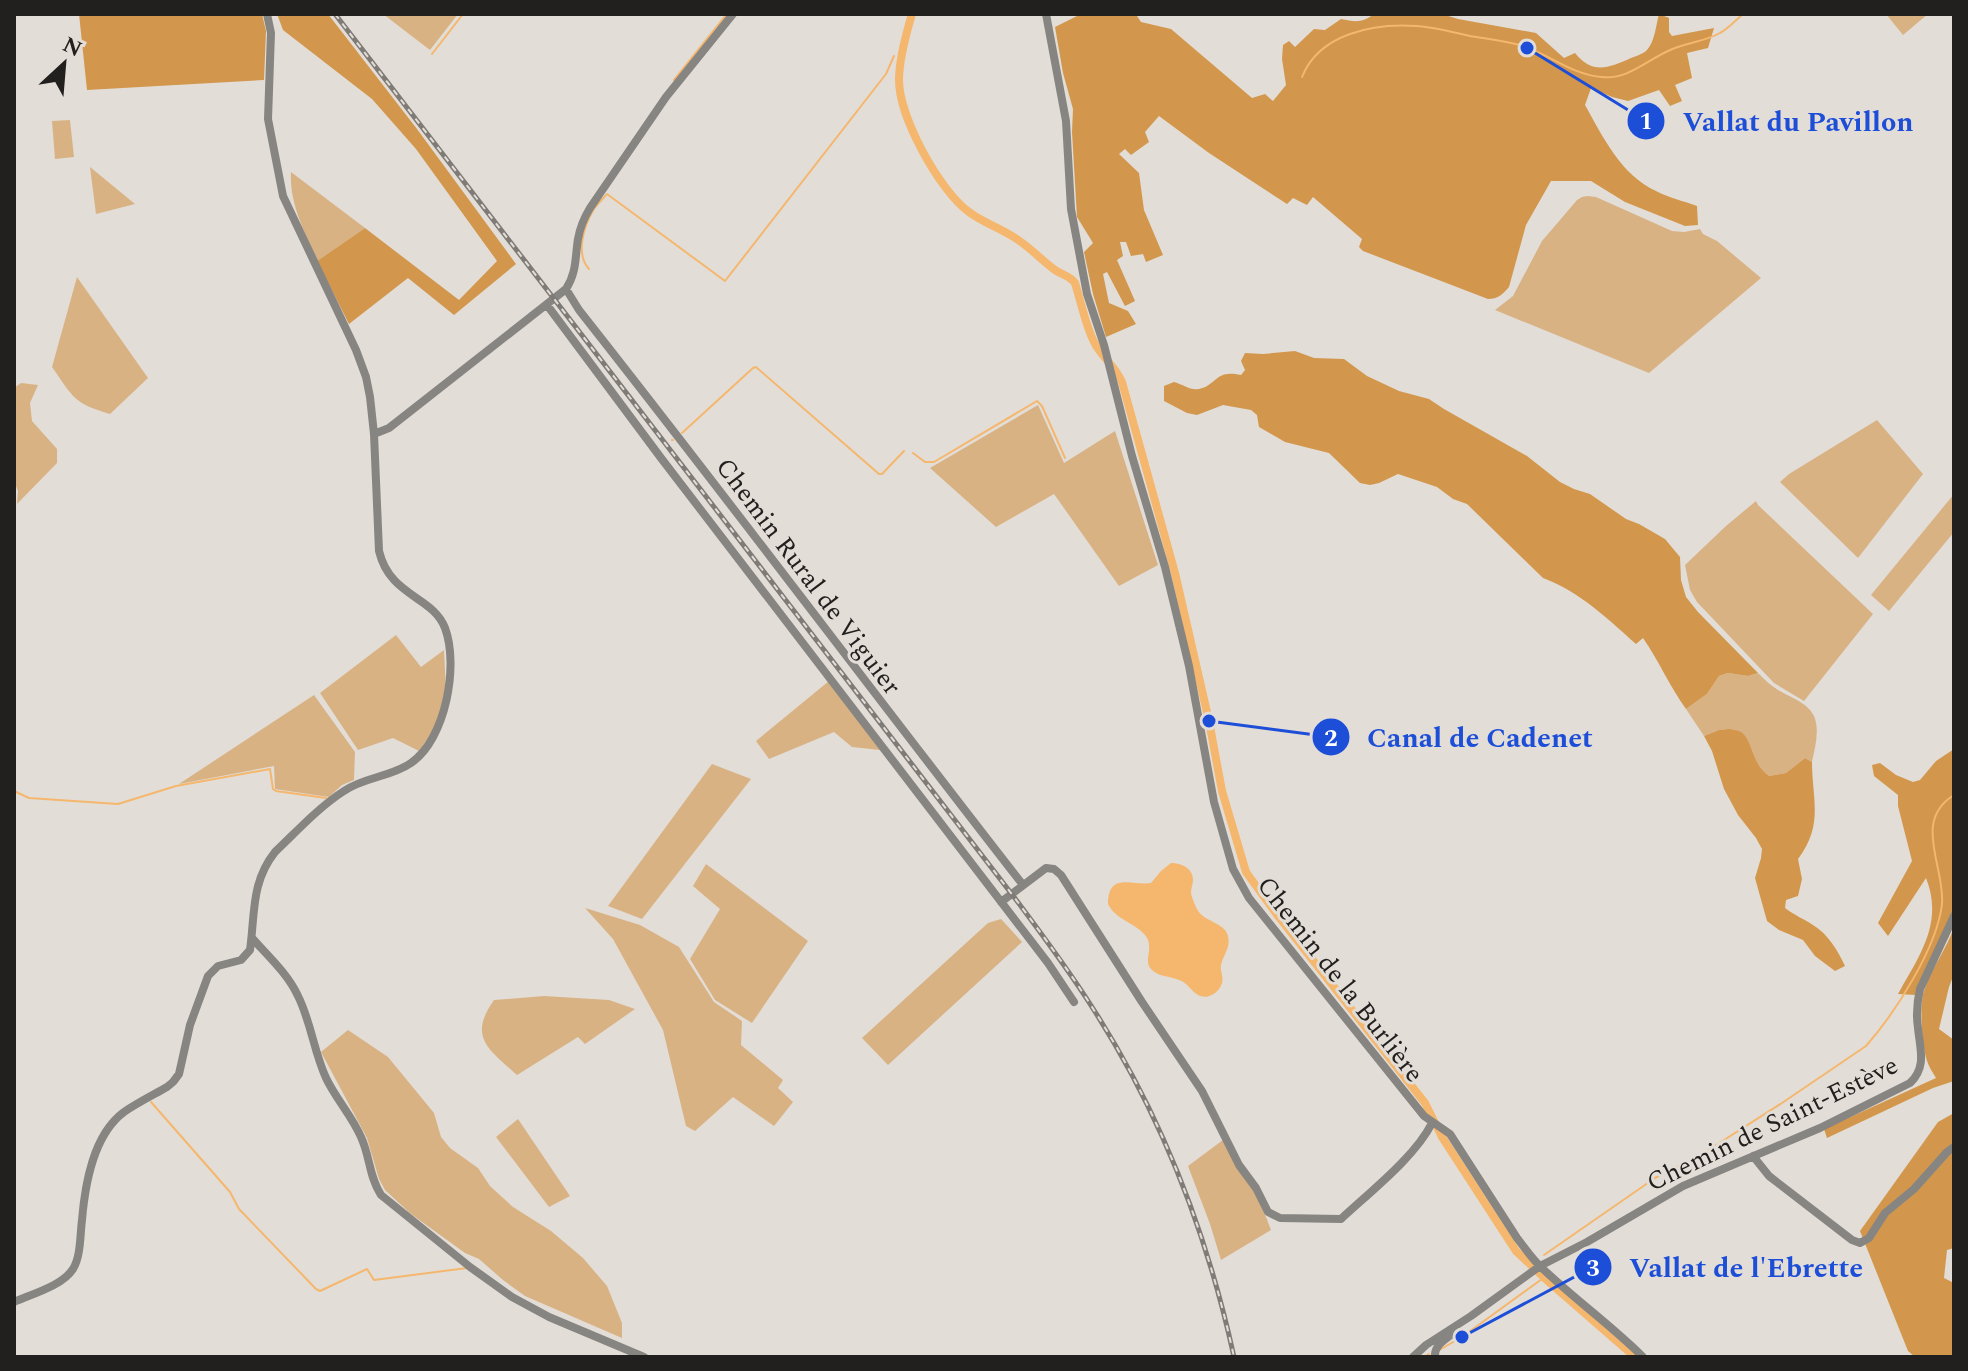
<svg xmlns="http://www.w3.org/2000/svg" width="1968" height="1371" font-family="Spectral,serif">
  <style>
    .green { fill: #d9b284 }
    .forest { fill: #d2974c }
    .water { fill: #f4b76d }
    .lines { fill: none; stroke-linecap: round; stroke-linejoin: round }
    .stream { stroke: #f4b76d; stroke-width: 2 }
    .canal { stroke: #f4b76d; stroke-width: 8 }
    .street { stroke: #878582; stroke-width: 8 }
    .rail-casing { stroke: #7f7b77; stroke-width: 5 }
    .rail { stroke: #e3ddd7; stroke-width: 2; stroke-dasharray: 6; stroke-linecap: butt }
    .labels { text-anchor: middle; stroke-width: 6; stroke-linejoin: round; paint-order: stroke }
    .street-label { font-size: 26px; fill: #22201e; stroke: #e3ddd7 }
    .leader { fill: none; stroke: #1d4ed8; stroke-width: 3 }
    .callout-dot { fill: #1d4ed8; stroke: #e3ddd7; stroke-width: 3 }
    .mark-label { font-size: 24px; text-anchor: middle; font-weight: bold; fill: #fff }
    .callout-label { font-size: 28px; text-anchor: middle; font-weight: bold; fill: #1d4ed8; stroke: #e3ddd7; stroke-width: 6; stroke-linejoin: round; paint-order: stroke }
  </style>
  <rect width="100%" height="100%" fill="#e3ddd7"/>
  <path class="green" d="M383,14H458L430,50Z
    M1886,14H1928L1903,35Z
    M70,120L74,157L55,159L52,121Z
    M90,167L135,204L96,214Z
    M291,172L365,228L317,261C305,233 289,203 291,172Z
    M1587,196L1596,197L1672,231L1684,232L1700,229L1703,234L1717,241L1761,278L1649,373L1495,310L1513,296L1542,241L1577,200L1582,197Z
    M77,277L148,378L110,414C73,403 74,398 52,367Z
    M21,383L38,385L30,403L32,421L57,449V463L17,504L18,491L14,481V388Z
    M1038,405L1064,463L1115,431L1158,565L1119,586L1054,494L996,527L930,468Z
    M1877,420L1923,474L1858,558L1780,482L1789,474Z
    M1954,494V532L1889,611L1871,595Z
    M1756,501L1758,505L1873,614L1804,701L1774,683L1697,602L1690,590L1685,565L1726,526Z
    M396,635L421,667L444,650L446,692L434,729L419,751L393,738L358,750L320,693Z
    M1728,673L1748,676L1758,673C1764,679 1770,685 1778,690C1790,697 1808,703 1814,716C1820,730 1815,747 1812,762L1805,758L1786,773L1769,776L1761,771L1728,729L1719,730L1704,736L1686,709L1707,694L1719,676Z
    M829,681L880,750L852,747L834,732L769,759L756,741Z
    M314,695L355,752L354,780L342,785L329,797L275,789L274,766L179,784Z
    M712,764L751,779L642,919L608,906Z
    M706,864L808,941L752,1023L715,1000L690,959L720,909L693,886Z
    M585,908L640,925L679,947L714,1002L742,1021L741,1045L783,1080L778,1088L793,1102L774,1126L733,1097L695,1131L686,1126L663,1030L613,939Z
    M1001,919L1022,942L888,1065L862,1038L988,923Z
    M544,996L609,1000L635,1009L585,1044L578,1037L517,1075C490,1050 467,1038 494,1000Z
    M348,1030L388,1057L434,1113L441,1137L450,1148L478,1168L490,1186L513,1207L551,1231L583,1258L607,1286L622,1323V1338L525,1296L503,1280L479,1259L465,1253L411,1214L385,1190L379,1179L367,1138L321,1052Z
    M518,1119L570,1196L549,1207L496,1137Z
    M1223,1140C1241,1169 1260,1198 1271,1230L1221,1260L1210,1224L1188,1166Z"/>
  <path class="forest" d="M79,14H262L266,31L264,80L87,90Z
    M277,14H328L417,129L516,264L454,315L408,278L349,324L317,261L365,228L459,300L497,261L416,149L372,99L283,30Z
    M1081,14H1141L1137,16L1141,22L1171,29L1252,98L1265,94L1273,101L1286,85L1282,59L1283,45L1289,41L1295,47L1314,29L1325,30L1341,19C1355,22 1363,23 1374,14H1442L1458,19L1536,33L1564,58L1575,53C1593,75 1608,68 1631,58C1636,56 1643,54 1647,50C1655,41 1656,25 1659,14L1669,18V32L1672,36L1714,28L1708,48L1687,53L1692,78L1675,85L1682,101L1670,106L1659,90L1628,101L1612,97L1591,88L1585,105C1603,137 1621,175 1656,191C1669,198 1684,201 1697,206L1698,225L1685,226L1625,202L1591,181H1551L1526,225L1509,287C1502,295 1498,299 1488,299L1363,251L1359,247L1362,239L1313,197L1307,205L1293,198L1287,204L1209,153L1159,116L1145,132L1149,142L1131,155L1125,149L1119,154L1139,173L1144,210L1163,255L1146,262L1143,254L1131,256L1126,242H1120L1123,256L1117,260L1135,301L1125,306L1107,272L1103,274L1109,303L1128,311L1136,324L1106,337L1093,294L1084,252L1093,243L1077,217L1072,132L1073,109L1063,73L1055,27Z
    M1295,351L1314,358L1344,359L1367,376L1399,391L1429,399L1444,409L1527,456L1560,482L1574,489L1590,494L1626,519L1639,524L1665,539L1680,557L1681,580L1686,597L1698,612L1758,673L1748,676L1728,673L1719,676L1707,694L1686,709C1670,687 1659,661 1643,638L1636,644C1607,618 1580,592 1543,578L1467,504L1453,499L1437,487L1398,474L1379,483L1370,485L1360,483L1329,453L1285,442L1259,427L1257,415L1251,410L1223,405L1197,415L1187,413L1164,401V386L1174,382C1182,384 1191,391 1199,389C1217,385 1215,369 1241,375L1245,370L1241,361L1245,353L1263,354Z
    M1728,729C1730,729 1740,731 1741,732C1753,740 1751,764 1769,776L1786,773L1805,758L1812,762C1812,799 1824,825 1798,859L1802,879L1798,896L1786,900L1785,908C1794,915 1804,919 1813,925C1828,934 1838,951 1845,966L1835,971L1815,956L1803,940L1779,930L1767,921L1755,878L1761,858L1762,849L1756,838L1738,815L1724,789L1712,751L1704,736L1719,730Z
    M1954,749V910L1946,933L1916,995L1898,994C1919,956 1944,923 1926,878L1888,936L1878,923L1912,861L1898,806V795L1874,776L1872,765L1880,763L1896,775L1913,782L1920,780L1936,761Z
    M1954,927V974L1949,987L1939,1029L1954,1040V1081L1933,1088L1827,1138L1824,1129L1936,1078C1933,1073 1929,1067 1927,1061C1922,1046 1919,1006 1924,991C1931,968 1947,949 1954,927Z
    M1954,1113V1248L1947,1250L1944,1278L1954,1283V1357H1915L1908,1351L1860,1231L1938,1122Z"/>
  <path class="water" d="M1171,863C1181,863 1193,868 1193,880C1193,884 1191,888 1191,892C1191,896 1195,905 1197,909C1203,922 1225,922 1228,936C1231,948 1223,955 1221,965C1220,972 1224,977 1222,983C1219,993 1208,1000 1198,995C1191,991 1188,983 1179,980C1170,976 1158,977 1151,969C1143,960 1155,947 1145,935C1134,922 1116,920 1108,904C1108,871 1133,886 1151,883L1161,871Z"/>
  <g class="lines">
    <path class="stream" d="M432,54L463,14
      M1302,77C1319,34 1373,23 1416,26C1434,27 1452,32 1470,36C1488,39 1506,41 1523,46C1550,55 1573,75 1602,77C1627,80 1646,61 1668,51C1684,43 1704,42 1720,33C1728,29 1736,20 1743,14
      M674,80L727,14
      M589,269C575,254 584,225 594,209C598,203 603,199 607,194L725,281L886,74L894,56
      M682,433L753,368L756,367L879,474H882L904,451
      M672,440H673
      M913,453L925,462H934L1037,401L1042,406L1065,458
      M14,791L29,798L118,804L176,786L270,769L273,789L276,791L326,798
      M151,1102L230,1192L239,1209L316,1289L320,1291L367,1269L374,1280L467,1268
      M1544,1255L1655,1178L1699,1156L1782,1103L1866,1046C1895,1013 1937,948 1942,904C1945,866 1912,821 1954,795
      M1441,1349L1462,1337L1542,1279
      M1424,1357L1429,1354"/>
    <path class="canal" d="M912,14C906,34 899,59 899,80C899,117 939,190 969,212C982,222 998,227 1012,236C1028,245 1040,259 1055,270C1062,275 1070,276 1075,283C1081,302 1088,336 1099,350C1108,363 1115,367 1122,382L1175,573L1209,721L1222,791L1246,872L1275,912L1425,1103L1442,1137L1516,1251L1550,1283L1635,1357"/>
    <path class="street" d="M1046,14L1066,121L1071,209L1087,294L1104,345L1132,456L1165,567L1189,666L1214,802L1233,869L1249,898L1424,1116L1450,1134L1517,1238C1525,1248 1532,1259 1541,1267C1574,1299 1611,1325 1643,1357
      M566,289L579,310C729,500 874,694 1023,885
      M547,305L661,458L1048,963L1074,1002
      M374,434L389,428L566,289C577,272 575,257 578,239C580,227 584,218 590,208L666,97L733,14
      M1001,902L1046,868L1054,869L1061,875L1142,1002L1202,1091L1239,1165L1256,1188L1268,1212L1280,1218L1341,1219C1370,1192 1415,1157 1432,1123
      M252,938C268,956 288,974 298,996C311,1022 314,1052 326,1078C336,1099 352,1116 361,1137C370,1156 369,1177 381,1195L470,1267L512,1297L549,1317L644,1357
      M1753,1156L1769,1176L1852,1240L1860,1243L1869,1238L1885,1213L1914,1189L1947,1152L1954,1147
      M14,1302C32,1294 62,1286 73,1269C81,1256 80,1235 82,1220C85,1184 93,1135 124,1112C137,1103 153,1095 167,1087L173,1082L179,1074L190,1025L208,976L218,966L241,960L250,950C255,914 251,882 275,852C297,831 319,807 344,791C364,777 391,777 411,763C446,739 459,665 445,628C433,596 390,597 379,551L374,434L370,397L366,377L356,350L283,196L268,119L271,33L267,14
      M1413,1357L1426,1345L1471,1316L1540,1266L1587,1242L1683,1186L1820,1128L1910,1083C1927,1067 1920,1049 1918,1028C1916,1015 1917,1002 1920,989L1954,916
      M1435,1357C1434,1345 1445,1340 1453,1333"/>
    <defs>
      <path id="rail" d="M335,14L1014,897C1041,933 1068,969 1092,1007C1161,1114 1207,1233 1234,1357"/>
    </defs>
    <use href="#rail" class="rail-casing"/>
    <use href="#rail" class="rail"/>
  </g>
  <g class="labels">
    <g class="street-label">
      <text transform="translate(809 576) rotate(53)" y="9">Chemin Rural de Viguier</text>
      <text transform="translate(1341 979) rotate(52)" y="9">Chemin de la Burlière</text>
      <text transform="translate(1772 1123) rotate(-26)" y="9">Chemin de Saint-Estève</text>
    </g>
  </g>
  <path class="leader" d="M1527 48L1646 121M1209 721L1331 737M1462 1337L1593 1267"/>
  <g class="callout-dot">
    <circle cx="1527" cy="48" r="8"/>
    <circle cx="1209" cy="721" r="8"/>
    <circle cx="1462" cy="1337" r="8"/>
    <circle cx="1646" cy="121" r="20"/>
    <circle cx="1331" cy="737" r="20"/>
    <circle cx="1593" cy="1267" r="20"/>
  </g>
  <g class="mark-label">
    <text x="1646" y="129">1</text>
    <text x="1331" y="746">2</text>
    <text x="1593" y="1276">3</text>
  </g>
  <g class="callout-label">
    <text x="1798" y="131">Vallat du Pavillon</text>
    <text x="1480" y="747">Canal de Cadenet</text>
    <text x="1746" y="1277">Vallat de l'Ebrette</text>
  </g>
  <rect width="1968" height="1371" fill="none" stroke="#22201e" stroke-width="32"/>
  <g transform="translate(64 64) rotate(26)" stroke="#e3ddd7" stroke-width="6" paint-order="stroke">
  <path d="M0-6L14 30L0 20L-14 30Z" fill="#22201e"/>
  <text y="-12" font-size="22" font-weight="bold" text-anchor="middle" fill="#22201e">N</text>
  </g>
</svg>
